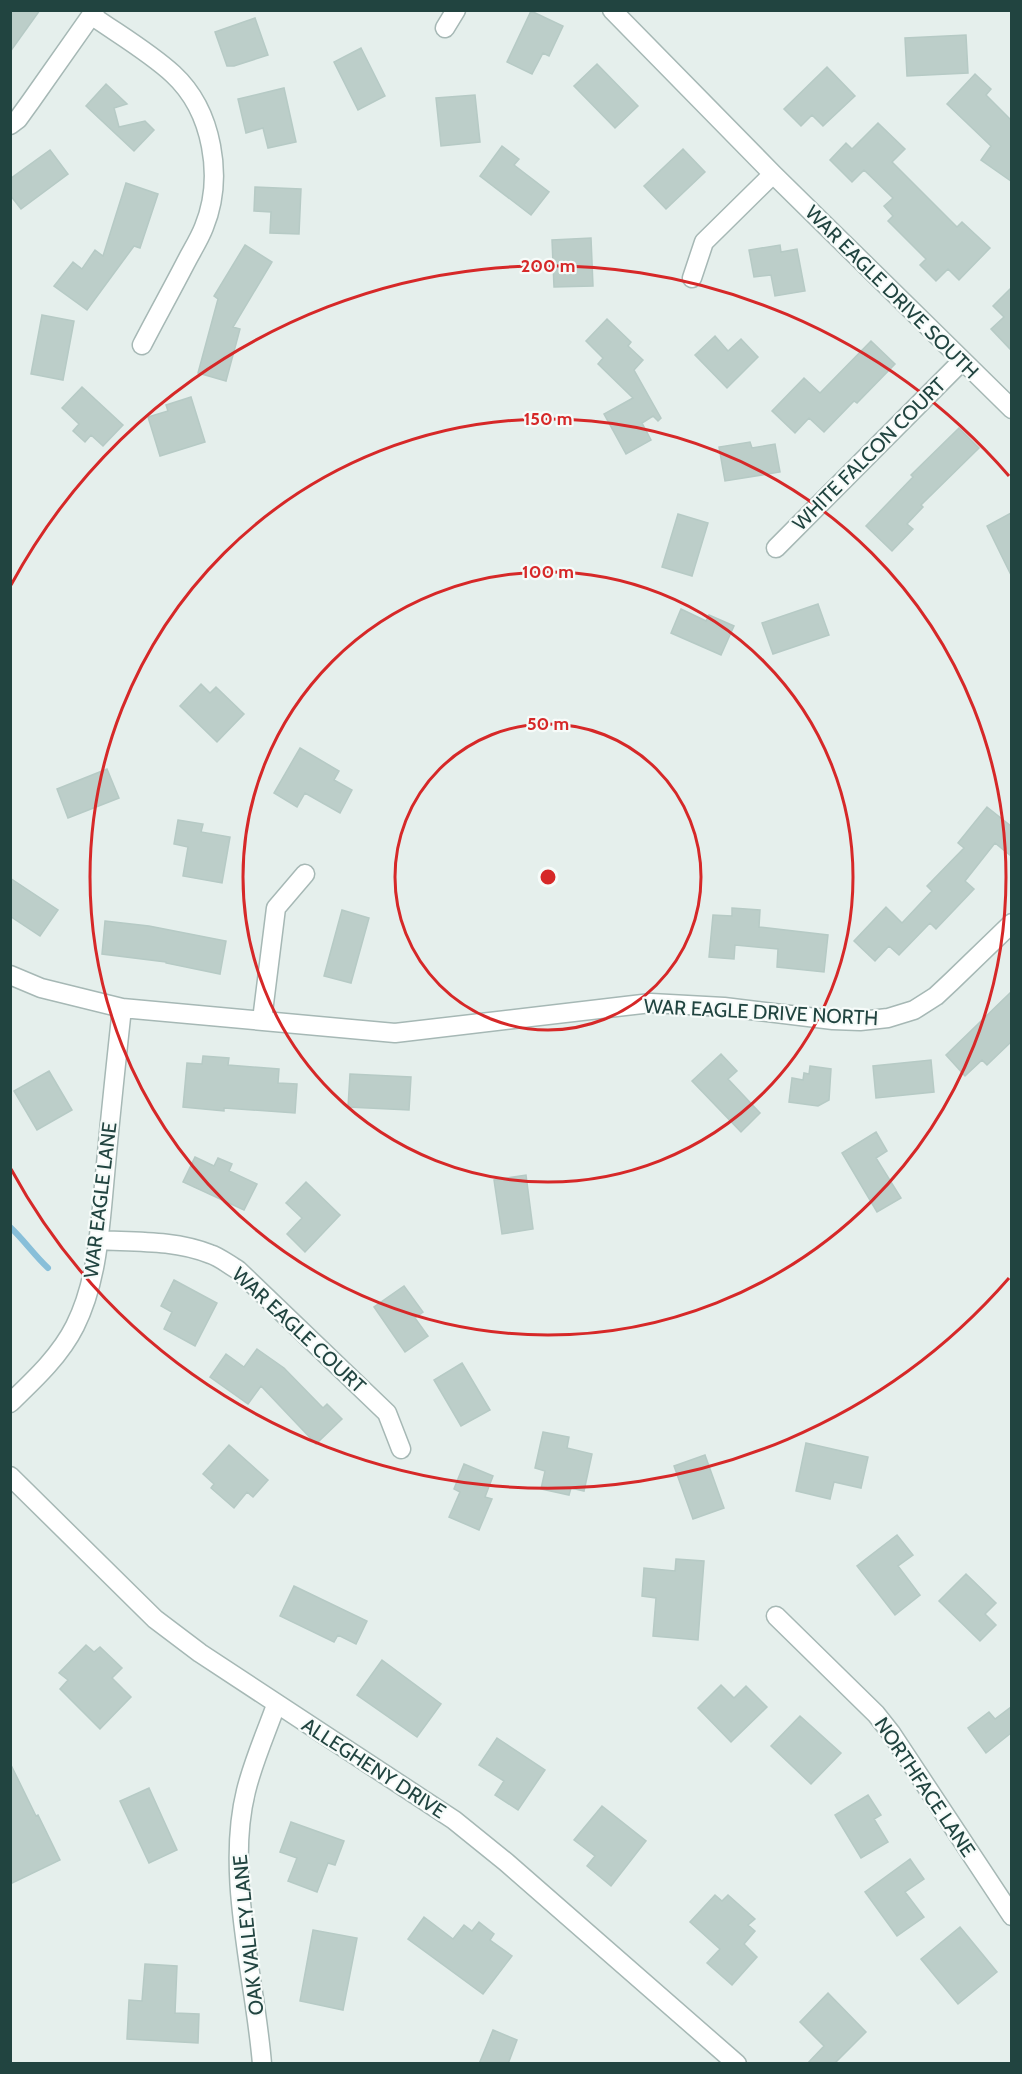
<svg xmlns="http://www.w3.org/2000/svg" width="1022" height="2074" font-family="Cabin,sans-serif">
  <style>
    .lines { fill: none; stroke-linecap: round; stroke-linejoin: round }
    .stream { stroke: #88bfd9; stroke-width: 6 }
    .building { fill: #bccec9; stroke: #b6cac5; stroke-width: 1.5 }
    .minor-casing { stroke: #a6b8b5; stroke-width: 21 }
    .minor { stroke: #fff; stroke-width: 18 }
    .ring { fill: none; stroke: #d62828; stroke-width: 3 }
    .labels { text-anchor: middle; stroke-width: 4.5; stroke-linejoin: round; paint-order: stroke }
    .street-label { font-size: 20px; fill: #214440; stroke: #f6fbf9 }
    .centre { fill: #d62828; stroke: #f6fbf9; stroke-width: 3 }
    .ring-label { font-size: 18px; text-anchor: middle; font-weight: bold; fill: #d62828; stroke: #f6fbf9; stroke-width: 4.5; stroke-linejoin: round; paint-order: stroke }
  </style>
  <rect width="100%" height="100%" fill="#e5efec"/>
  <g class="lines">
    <path class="stream" d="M10,1227C24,1240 34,1255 48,1268"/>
  </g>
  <path class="building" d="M10,10H40L10,52Z
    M531,11L563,26L549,56L543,53L532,74L507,62Z
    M255,18L268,55L234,66H227L215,32Z
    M966,35L968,73L907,76L905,38Z
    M361,48L385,96L358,110L334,62Z
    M597,64L638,106L615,128L574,86Z
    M827,67L855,96L823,126L812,115L801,126L784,109Z
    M975,74L991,89L986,95L1011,120V181L981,160L991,146L947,104Z
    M106,84L127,104L114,108L119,127L145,121L154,130L134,151L86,106Z
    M284,88L296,142L268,148L263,128L246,133L238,99Z
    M475,95L480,142L441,146L436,98Z
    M878,123L905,149L892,162L957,227L962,222L990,248L959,280L948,269L936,281L920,265L926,259L888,221L893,216L884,206L893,198L864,170L852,182L830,160L846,143L852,149Z
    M502,146L519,159L514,165L549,192L531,215L480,176Z
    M683,149L705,172L666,209L644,186Z
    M50,150L68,174L21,209L10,195V179Z
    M126,183L158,194L140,248L134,246L87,310L54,286L73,262L82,269L95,250L103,256Z
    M255,187L301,189L299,234L270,233L271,212L254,211Z
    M591,238L593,286L554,287L552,240Z
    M245,245L272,262L233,327L240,329L226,381L198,373L218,299L214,296Z
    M780,245L781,252L797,249L805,291L775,296L771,275L754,277L749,250Z
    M1011,288V350L991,329L1004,317L993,306Z
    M42,315L74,321L63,380L31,374Z
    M607,319L631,342L628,346L643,360L634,370L661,418L658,421L653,416L642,423L651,440L626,454L604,414L633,398L598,364L603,358L586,341Z
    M715,336L728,351L741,339L758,357L727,388L695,355Z
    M871,341L895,364L857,403L854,401L824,432L809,418L795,433L772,411L804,378L820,393Z
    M82,387L123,425L103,446L91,435L85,442L73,431L79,424L62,408Z
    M191,397L205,442L160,456L148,417L168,411L166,405Z
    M959,428L979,448L921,505L923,507L907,524L913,529L892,551L866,526L913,477L911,475Z
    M750,442L752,448L775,444L780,472L725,481L719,447Z
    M1011,513V575L987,526Z
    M678,514L708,523L692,576L662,567Z
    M818,604L829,635L773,654L762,623Z
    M681,609L706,621L709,615L734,626L721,655L671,633Z
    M201,684L210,693L216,687L244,714L217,742L180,706Z
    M300,748L339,771L334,780L352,790L340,813L305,793L297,807L274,793Z
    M107,769L119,798L68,818L57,789Z
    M987,807L1011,826V856L995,843L965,881L974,889L936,929L930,923L899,955L889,946L875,961L854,941L886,907L902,923L932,891L927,886L964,848L958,843Z
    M178,820L203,824L201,832L230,837L222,883L183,876L188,847L174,844Z
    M10,878L58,910L40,936L10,916Z
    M732,908L760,910L759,927L828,935L824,972L777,967L778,949L735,945L734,959L709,957L713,915L732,916Z
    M342,910L369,918L351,983L324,976Z
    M105,921L149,926L226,941L220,974L166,963V962L102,954Z
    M1011,992V1042L987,1065L982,1060L965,1076L946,1055Z
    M721,1054L737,1071L728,1079L760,1113L741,1132L692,1081Z
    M203,1056L229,1058L228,1065L279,1069L278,1083L297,1084L295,1113L224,1108V1111L183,1107L187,1063L202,1064Z
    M931,1060L934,1092L876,1098L873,1066Z
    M810,1066L831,1069L829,1100L818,1106L789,1102L792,1078L803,1080L804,1073L809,1074Z
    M49,1071L72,1110L37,1130L14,1091Z
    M350,1074L411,1077L409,1110L348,1107Z
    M876,1132L887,1151L876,1158L901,1198L877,1212L842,1153Z
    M195,1157L214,1166L218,1158L232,1164L229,1171L257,1184L244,1210L183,1182Z
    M526,1175L533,1229L502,1234L494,1180Z
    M306,1182L340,1215L305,1252L287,1234L302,1218L286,1203Z
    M174,1280L217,1303L195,1346L164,1329L172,1312L161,1306Z
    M404,1286L423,1312L415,1318L428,1336L405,1352L374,1307Z
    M257,1349L284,1368L323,1408L327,1404L342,1419L316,1444L261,1386L248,1404L210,1377L226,1354L244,1367Z
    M462,1363L490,1410L461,1426L434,1380Z
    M543,1432L569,1437L567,1448L592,1454L584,1491L571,1488L569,1495L541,1489L545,1471L535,1468Z
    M806,1443L868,1457L861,1488L834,1482L830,1499L796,1491Z
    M229,1445L268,1480L253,1497L247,1492L234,1508L211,1488L214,1484L203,1474Z
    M705,1455L724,1508L693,1519L674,1466Z
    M464,1464L493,1476L485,1497L492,1499L479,1530L449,1517L460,1492L454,1489Z
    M897,1535L913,1555L898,1566L920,1595L895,1615L857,1566Z
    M676,1559L704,1561L698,1640L653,1636L656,1598L642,1596L644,1568L675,1571Z
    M966,1574L996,1603L985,1614L996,1625L980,1641L939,1601Z
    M294,1586L367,1621L356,1644L338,1635L334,1642L280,1616Z
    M86,1645L94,1652L100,1647L122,1668L112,1678L131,1697L100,1729L60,1689L68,1680L59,1673Z
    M382,1660L441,1704L417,1737L357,1695Z
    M721,1685L734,1698L746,1686L767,1707L731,1742L698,1708Z
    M1011,1707V1733L986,1753L968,1728L989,1712L995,1719Z
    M800,1716L841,1753L811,1784L771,1746Z
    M497,1738L545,1770L518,1810L495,1795L504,1781L479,1765Z
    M10,1763L36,1816L38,1815L60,1860L10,1884Z
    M149,1788L177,1850L149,1863L120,1801Z
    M868,1795L881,1815L874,1819L888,1842L861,1858L835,1815Z
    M602,1806L646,1841L611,1886L587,1866L595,1856L574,1840Z
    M291,1822L344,1841L335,1865L328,1863L317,1892L288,1881L297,1858L280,1852Z
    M910,1859L924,1879L905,1892L924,1917L897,1936L865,1892Z
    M715,1895L722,1901L728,1895L755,1919L748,1925L755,1931L744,1944L757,1957L732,1985L707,1963L720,1949L690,1922Z
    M424,1917L453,1939L464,1925L472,1931L479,1922L494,1934L490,1940L512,1956L483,1994L408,1939Z
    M960,1927L997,1972L958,2004L921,1959Z
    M313,1930L357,1938L343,2010L300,2001Z
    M145,1964L177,1966L175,2013L199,2014L198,2043L127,2039L129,2000L142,2001Z
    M828,1993L866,2032L834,2064H807L824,2046L800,2022Z
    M493,2030L517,2040L508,2064H479Z"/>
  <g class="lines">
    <defs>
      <path id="minor" d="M612,10L773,174L1012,409
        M91,15C118,34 149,52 173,74C213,111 224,178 204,227C199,240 191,252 185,264C171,291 156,318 142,345
        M445,28L456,10
        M10,125L18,119L31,101L95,10
        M692,278L704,242L773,174
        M776,548L962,361
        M10,975L41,988L122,1008L395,1033L651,1003L724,1007L833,1020L860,1021L888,1018L914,1010L936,996L952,981L1012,923
        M262,1020L276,908L305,874
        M98,1240C135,1242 175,1240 210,1254C220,1257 229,1265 238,1270L387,1413L401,1449
        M10,1403C34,1380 60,1356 75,1326C98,1280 100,1226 105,1175C110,1119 116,1063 122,1008
        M10,1476L155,1619L200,1653L454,1820L506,1862L737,2064
        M776,1616L876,1714L891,1733L1012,1916
        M262,2064C255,1977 225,1875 246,1791C253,1762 266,1733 276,1705"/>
    </defs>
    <use href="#minor" class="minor-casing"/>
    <use href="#minor" class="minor"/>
  </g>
  <g class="ring">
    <circle cx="548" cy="877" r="153"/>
    <circle cx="548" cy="877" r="305"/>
    <circle cx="548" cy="877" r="458"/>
    <path d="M1009 1278A611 611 0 0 1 11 1169M11 585A611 611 0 0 1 1009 476"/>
  </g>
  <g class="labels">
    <g class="street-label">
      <text transform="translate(892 292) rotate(45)" y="7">WAR EAGLE DRIVE SOUTH</text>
      <text transform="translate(869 454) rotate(-45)" y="7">WHITE FALCON COURT</text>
      <text transform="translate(761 1012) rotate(3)" y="7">WAR EAGLE DRIVE NORTH</text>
      <text transform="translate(100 1200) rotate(-83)" y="7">WAR EAGLE LANE</text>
      <text transform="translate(299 1330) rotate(43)" y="7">WAR EAGLE COURT</text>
      <text transform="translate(374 1768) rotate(33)" y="7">ALLEGHENY DRIVE</text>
      <text transform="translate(925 1787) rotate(56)" y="7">NORTHFACE LANE</text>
      <text transform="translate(248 1935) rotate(-96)" y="7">OAK VALLEY LANE</text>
    </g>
  </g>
  <circle cx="548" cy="877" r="9" class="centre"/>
  <g class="ring-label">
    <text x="548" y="272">200 m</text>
    <text x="548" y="425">150 m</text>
    <text x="548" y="578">100 m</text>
    <text x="548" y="730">50 m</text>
  </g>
  <rect width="1022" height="2074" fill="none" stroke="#214440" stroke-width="24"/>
</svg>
